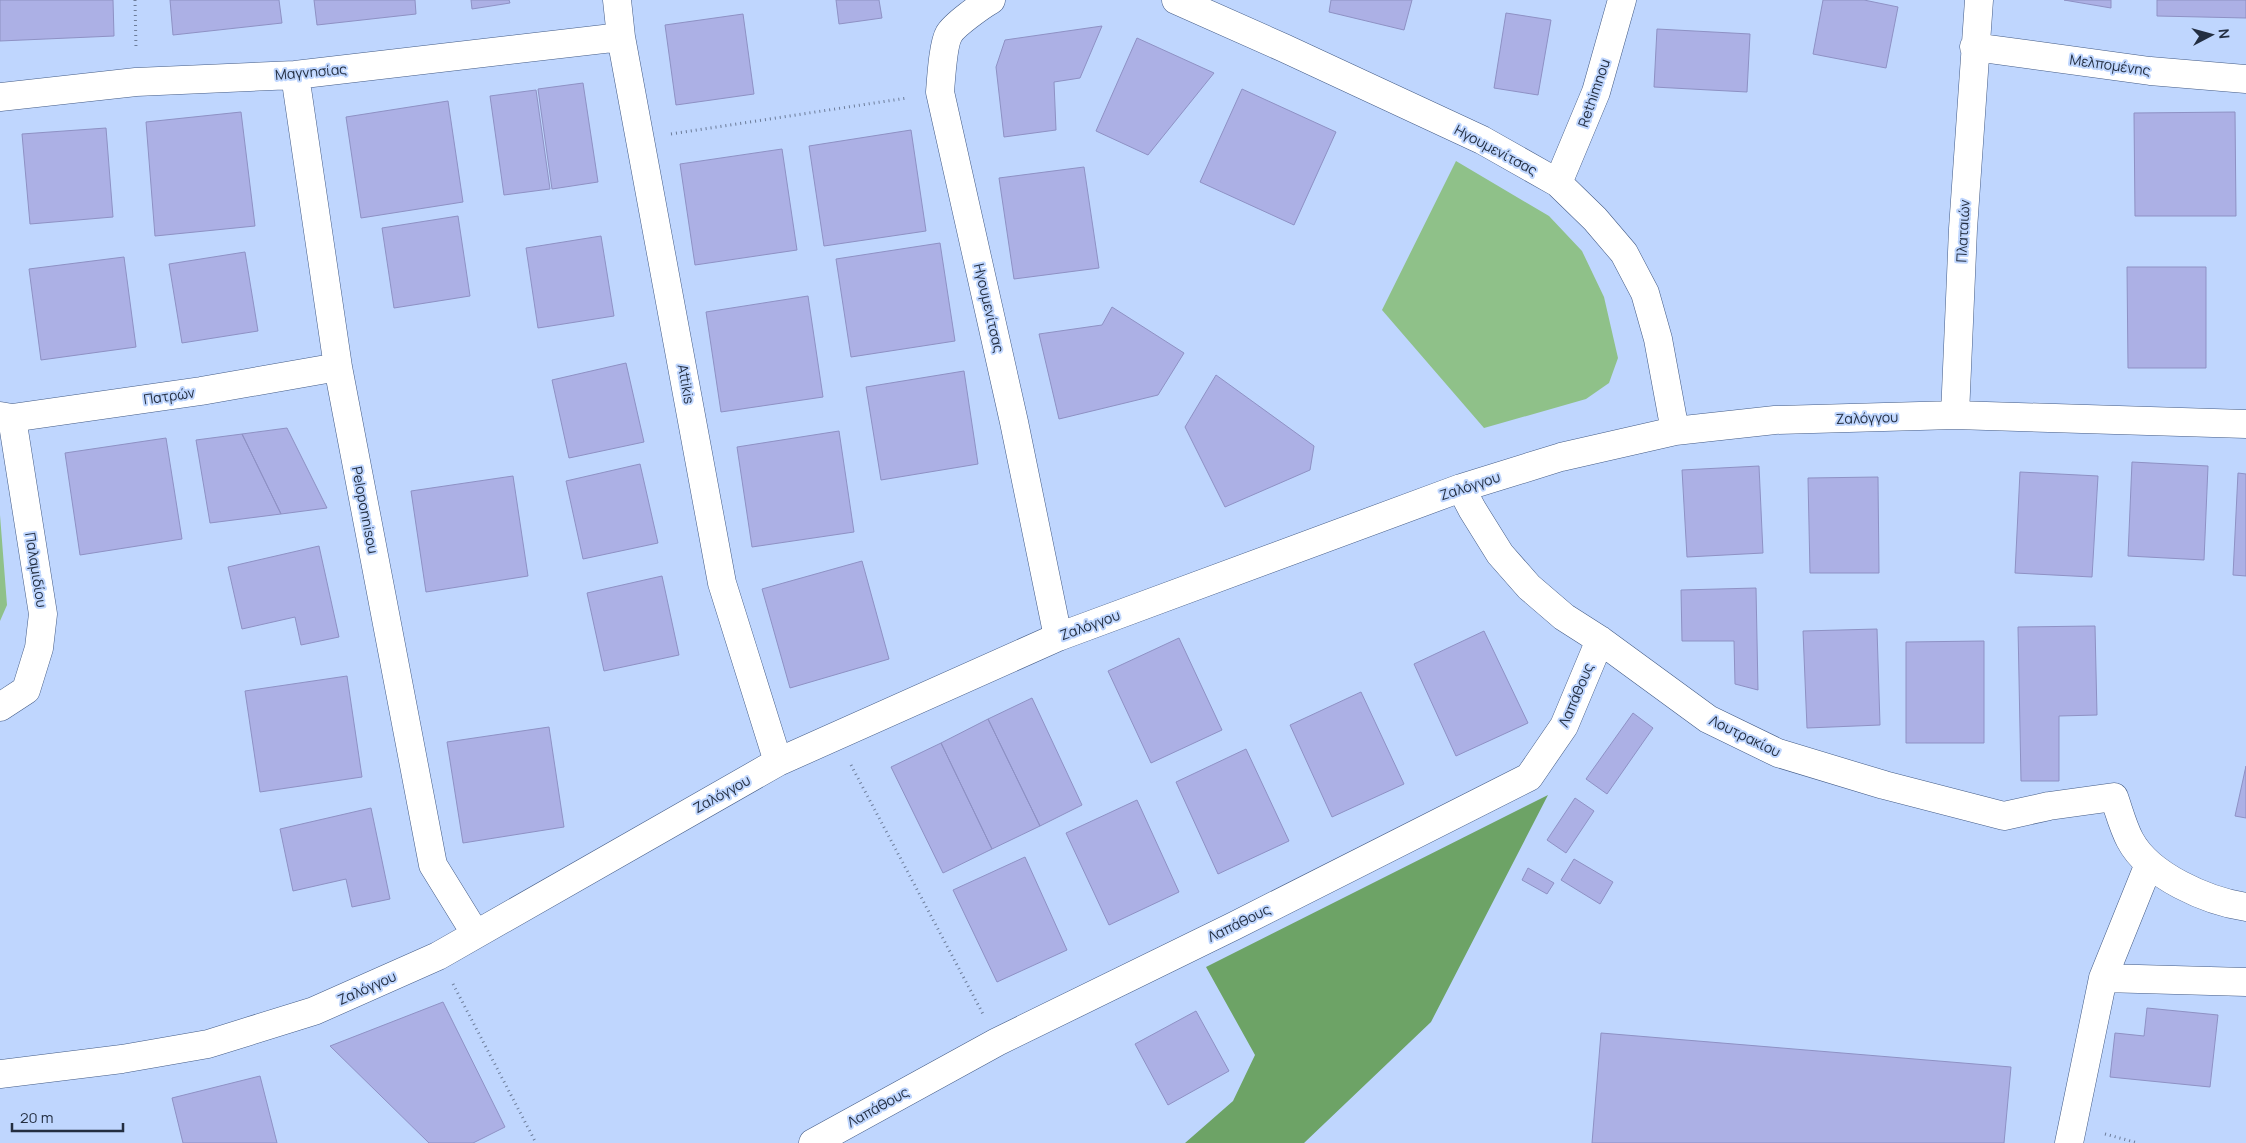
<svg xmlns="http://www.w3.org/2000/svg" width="2246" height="1143" font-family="Manrope,sans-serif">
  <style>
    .green { fill: #8fc189 }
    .forest { fill: #6da366 }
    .building { fill: #acb0e5; stroke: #8e91c4 }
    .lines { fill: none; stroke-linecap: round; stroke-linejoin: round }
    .minor-casing { stroke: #435b86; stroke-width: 29 }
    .path { stroke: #6c7c99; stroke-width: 3; stroke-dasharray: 1 4; stroke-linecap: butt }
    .minor { stroke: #fff; stroke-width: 28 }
    .labels { text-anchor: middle; stroke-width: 4; stroke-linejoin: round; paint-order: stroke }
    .street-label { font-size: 14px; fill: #232e41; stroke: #bfd6fe }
  </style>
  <rect width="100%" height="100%" fill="#bfd6fe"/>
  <path class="green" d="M1456,161L1549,216L1582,251L1604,297L1618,358L1609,383L1586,399L1484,428L1382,310Z
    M0,515L7,605L0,621Z"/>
  <path class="forest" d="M1548,795L1431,1022L1304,1143H1185L1233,1101L1255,1055L1206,967Z"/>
  <path class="building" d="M0,0H113L114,36L0,41Z
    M170,0H279L282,23L173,35Z
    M314,0H415L416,14L317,25Z
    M471,0H509L510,3L472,9Z
    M836,0H879L882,18L839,24Z
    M1331,0H1412L1404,30L1329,12Z
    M1823,0H1864L1898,7L1886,68L1813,54Z
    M2064,0H2111V8Z
    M2157,0H2246V18L2157,16Z
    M1506,13L1551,20L1538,95L1494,88Z
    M743,14L754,94L676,105L665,25Z
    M1102,26L1080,78L1054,82L1056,130L1004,137L996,67L1005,40Z
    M1657,29L1750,34L1747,92L1654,87Z
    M1137,38L1214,73L1148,155L1096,131Z
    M583,83L598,182L552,189L538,89Z
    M1242,89L1336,132L1294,225L1200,182Z
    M536,90L550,189L504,195L490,96Z
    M448,101L463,202L361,218L346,117Z
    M241,112L255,226L155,236L146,122Z
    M2235,112L2236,216H2135L2134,113Z
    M106,128L113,217L30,224L22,134Z
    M911,130L926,231L824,246L809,146Z
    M782,149L797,250L695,265L680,164Z
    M1084,167L1099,268L1014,279L999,178Z
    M458,216L470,296L394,308L382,228Z
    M601,236L614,316L538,328L526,248Z
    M940,243L955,341L851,357L836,259Z
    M245,252L258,331L182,343L169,264Z
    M124,257L136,347L41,360L29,269Z
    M2127,267H2206V368H2128Z
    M808,296L823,397L721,412L706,312Z
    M1112,307L1184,353L1158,395L1059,419L1039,334L1102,325Z
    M626,363L644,442L569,458L552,380Z
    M964,371L978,464L881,480L866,387Z
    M1216,375L1314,446L1310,470L1225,507L1185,427Z
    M287,428L327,508L281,514L242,434Z
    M839,431L854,532L752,547L737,447Z
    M242,434L281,514L210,523L196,440Z
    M166,438L182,539L80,555L65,453Z
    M2132,462L2208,466L2204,560L2128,556Z
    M640,464L658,543L583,559L566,481Z
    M1759,466L1763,553L1687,557L1682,470Z
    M2020,472L2098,476L2092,577L2015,573Z
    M2238,473L2246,474V576L2233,575Z
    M513,476L528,576L426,592L411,491Z
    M1878,477L1879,573H1810L1808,478Z
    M319,546L339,637L301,645L295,617L242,629L228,567Z
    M862,561L889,659L790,688L762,589Z
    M662,576L679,655L604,671L587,593Z
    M1756,588L1758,690L1735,684L1734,641H1682L1681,590Z
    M2095,626L2097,715L2059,716V781H2021L2018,627Z
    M1877,629L1880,725L1807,728L1803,631Z
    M1484,631L1528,723L1456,756L1414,664Z
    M1179,638L1222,730L1151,763L1108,671Z
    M1984,641V743H1906V642Z
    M347,676L362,777L260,792L245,691Z
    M1361,692L1404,784L1332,817L1290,725Z
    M1032,698L1082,805L1040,826L988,719Z
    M1633,713L1653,728L1607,794L1586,779Z
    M988,719L1040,826L992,849L941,743Z
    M549,727L564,827L463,843L447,742Z
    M941,743L992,849L943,873L891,767Z
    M1246,749L1289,841L1218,874L1176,782Z
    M2246,766V818L2235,816Z
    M1575,798L1594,811L1566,853L1547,840Z
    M1137,800L1179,892L1109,925L1066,833Z
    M371,808L390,899L352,907L346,879L293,891L280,829Z
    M1025,857L1067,950L997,982L953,890Z
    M1574,859L1613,882L1600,904L1561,880Z
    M1528,868L1554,883L1547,894L1522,880Z
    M443,1002L505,1127L473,1143H429L330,1046Z
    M2147,1008L2218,1015L2210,1087L2110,1077L2115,1033L2144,1036Z
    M1196,1011L1229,1071L1168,1105L1135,1044Z
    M1601,1033L2011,1067L2004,1143H1592Z
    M260,1076L277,1143H183L172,1098Z"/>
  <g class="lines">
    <defs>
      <path id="minor" d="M617,0L621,37L722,583L778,762
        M991,0C982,5 954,25 949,34C943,44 941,80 940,92L1014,422L1058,637
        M1176,0L1284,48L1482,140L1558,183L1595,219L1624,253L1645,293L1658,339L1675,431
        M1974,47L2150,71L2246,79
        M295,75L338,367L433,865L475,933
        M0,97L136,82L295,75L621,37
        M1558,183L1596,92L1622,0
        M1955,415L1963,229L1979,0
        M0,416L12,418L201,391L338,367
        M1461,488L1472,509L1500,554L1529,587L1564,617L1600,640L1708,719L1778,753L1884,785L2004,816L2049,806L2114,797C2119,811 2123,827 2130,840C2149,876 2207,901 2246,907
        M0,707L26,690L39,648L43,614L12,418
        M2103,978L2246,982
        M0,1074L122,1059L208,1044L314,1011L438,956L778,762L1058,637L1461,488L1561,457L1675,431L1775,420L1955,415L2246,424
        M813,1143L997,1042L1234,926L1529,777L1564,726L1600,640
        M2069,1143L2103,978L2149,864"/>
    </defs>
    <use href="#minor" class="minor-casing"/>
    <path class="path" d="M135,0L136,49
      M671,134L907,98
      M851,765L983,1014
      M453,984L536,1143
      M2105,1134L2138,1143"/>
    <use href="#minor" class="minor"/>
  </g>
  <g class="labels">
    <g class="street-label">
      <text transform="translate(2110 65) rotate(8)" y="5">Μελπομένης</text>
      <text transform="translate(311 72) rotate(-5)" y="5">Μαγνησίας</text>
      <text transform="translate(1594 93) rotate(-71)" y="5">Rethimnou</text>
      <text transform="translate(1496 150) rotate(28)" y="5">Ηγουμενίτσας</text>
      <text transform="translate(1963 231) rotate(-87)" y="5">Πλαταιών</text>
      <text transform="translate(989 308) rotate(77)" y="5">Ηγουμενίτσας</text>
      <text transform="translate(686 384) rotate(80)" y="5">Attikis</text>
      <text transform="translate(169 396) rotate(-8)" y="5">Πατρών</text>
      <text transform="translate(1867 418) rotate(-2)" y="5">Ζαλόγγου</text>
      <text transform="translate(1470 486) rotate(-18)" y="5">Ζαλόγγου</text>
      <text transform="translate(365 510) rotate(79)" y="5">Peloponnisou</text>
      <text transform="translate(36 570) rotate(81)" y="5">Παλαμιδίου</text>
      <text transform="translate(1090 625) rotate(-20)" y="5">Ζαλόγγου</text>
      <text transform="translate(1576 695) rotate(-67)" y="5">Λαπάθους</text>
      <text transform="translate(1745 736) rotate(26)" y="5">Λουτρακίου</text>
      <text transform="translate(722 794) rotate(-29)" y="5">Ζαλόγγου</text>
      <text transform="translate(1239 923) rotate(-26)" y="5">Λαπάθους</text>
      <text transform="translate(367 988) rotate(-24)" y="5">Ζαλόγγου</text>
      <text transform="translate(878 1107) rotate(-29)" y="5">Λαπάθους</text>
    </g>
  </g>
  <g transform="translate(2211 35) rotate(84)" stroke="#bfd6fe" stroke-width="4" paint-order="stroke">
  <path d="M0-4L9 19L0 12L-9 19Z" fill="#232e41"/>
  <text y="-8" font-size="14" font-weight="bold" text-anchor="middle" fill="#232e41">N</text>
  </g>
  <path d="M12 1123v8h111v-8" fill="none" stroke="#232e41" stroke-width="2.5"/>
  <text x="20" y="1123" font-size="15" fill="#232e41" stroke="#bfd6fe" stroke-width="4" paint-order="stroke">20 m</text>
</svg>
